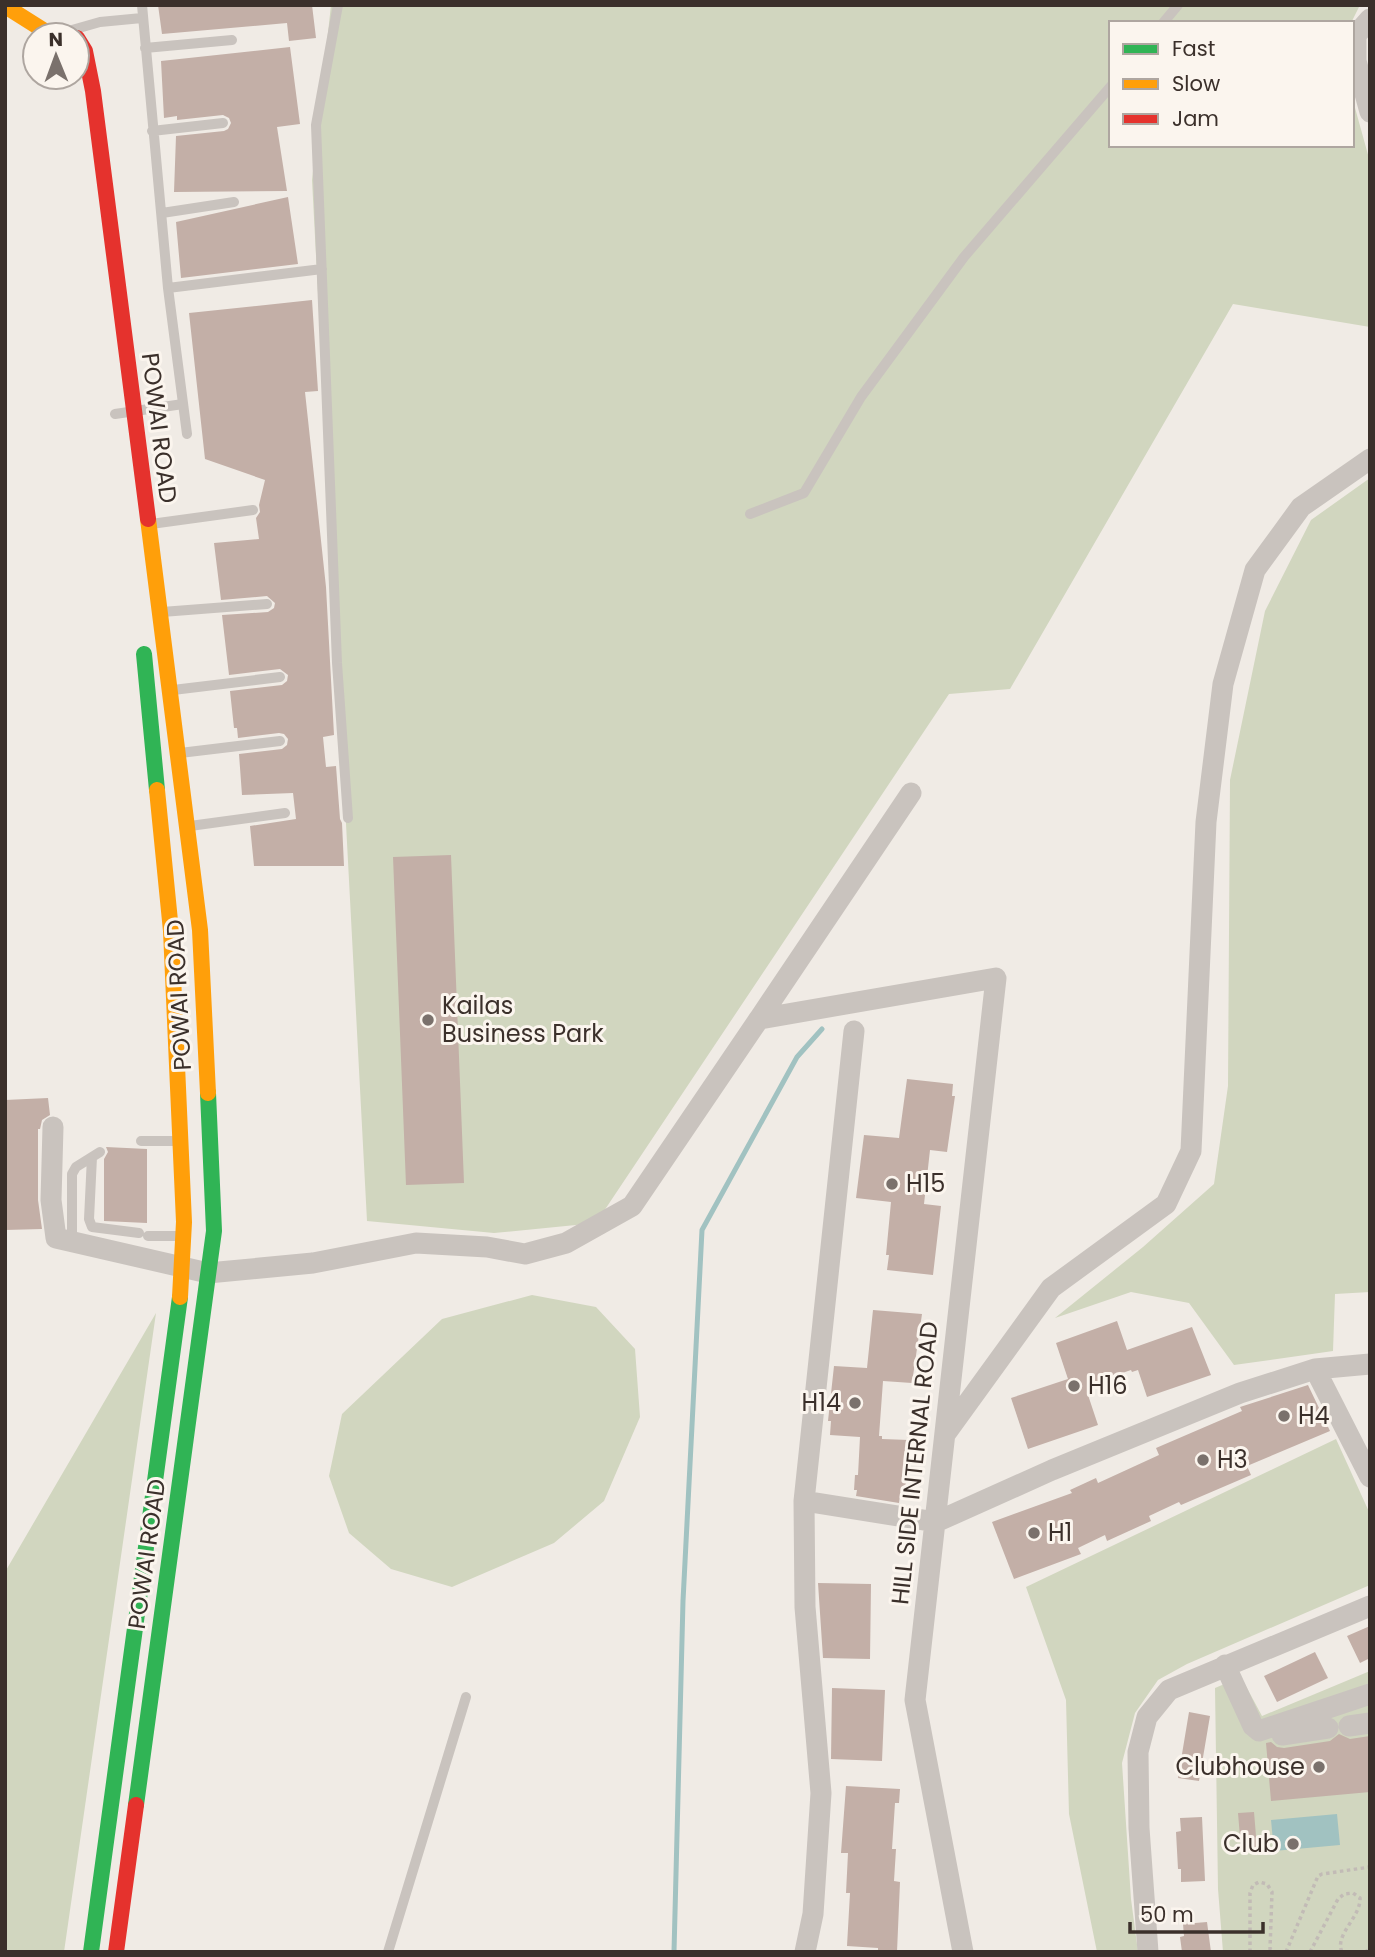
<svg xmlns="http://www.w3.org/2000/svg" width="1375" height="1957" font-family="Poppins,sans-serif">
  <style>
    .green { fill: #d1d6bf }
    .water { fill: #a1c2c1 }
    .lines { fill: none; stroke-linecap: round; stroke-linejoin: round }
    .stream { stroke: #a1c2c1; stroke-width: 5 }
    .building { fill: #c3afa7 }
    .path { stroke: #c2bbb6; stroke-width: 3.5; stroke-dasharray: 3.5 3.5; stroke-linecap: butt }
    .lane { stroke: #c9c3be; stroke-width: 10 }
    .street { stroke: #c9c3be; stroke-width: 21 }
    .fast { stroke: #30b455; stroke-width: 16 }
    .slow { stroke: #ff9f0a; stroke-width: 16 }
    .jam { stroke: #e5322d; stroke-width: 16 }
    .poi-dot { fill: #7a716c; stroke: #fbf5ee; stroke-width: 2.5 }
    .labels { text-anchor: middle; stroke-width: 6; stroke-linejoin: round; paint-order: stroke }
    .street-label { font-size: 24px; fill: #3b302b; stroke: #fbf5ee }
    .poi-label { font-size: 24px; fill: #3b302b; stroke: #fbf5ee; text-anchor: start }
  </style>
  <rect width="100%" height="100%" fill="#f0ebe5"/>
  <path class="green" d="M331,5H1360L1351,23H1111V145H1352V97L1370,162V327L1233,304L1010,689L949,694L596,1223L494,1233L367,1221L312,180Z
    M1370,478V1292L1335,1294L1333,1351L1234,1365L1189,1303L1131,1292L1055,1318L1143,1247L1214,1184L1228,1086L1230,780L1265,611L1311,520Z
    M532,1295L596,1307L635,1349L640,1417L604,1501L554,1543L452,1587L391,1569L349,1533L329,1476L342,1414L442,1319Z
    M156,1313L64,1952H5V1572Z
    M1336,1439L1370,1514V1585L1187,1664L1158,1680L1135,1713L1122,1763L1131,1899L1138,1952H1097L1069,1814L1066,1700L1026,1587Z
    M1370,1671V1952H1223L1218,1889L1215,1688L1241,1677L1262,1716Z"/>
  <path class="water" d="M1337,1814L1340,1845L1274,1851L1271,1820Z"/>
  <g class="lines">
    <path class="stream" d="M674,1952L683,1601L702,1230L797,1057L822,1029"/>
  </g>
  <path class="building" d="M158,5H312L316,38L289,41L287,23L162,34Z
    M290,47L300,124L277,127L287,191L174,192L176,136L224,131L228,129L231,123L229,118L223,115L177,120V116L164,118L161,61Z
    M288,197L298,264L181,278L176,222Z
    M312,300L318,391L305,392L326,587L334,735L323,737L326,767L336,766L340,819L342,823L344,866H254L250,826L296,819L293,793L242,795L239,754L282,749L287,745L288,739L284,734L279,733L238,738L237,728H234L230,691L282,685L287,681L288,675L280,669L229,675L222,615L268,612L274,608L275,603L267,596L221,600L214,543L259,539L256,518L260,512L259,505L265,480L205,459L189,313Z
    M451,855L464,1183L406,1185L393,857Z
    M907,1079L953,1084L952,1096H955L947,1152L930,1150L924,1204L941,1206L933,1275L887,1270L889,1255H886L891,1202L856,1198L864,1135L899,1138Z
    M48,1098L50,1115L42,1120L40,1129H38V1200L42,1229L5,1230V1100Z
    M106,1147L147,1149V1223L104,1221V1159L108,1152Z
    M873,1310L922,1314L912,1383L883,1381L879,1436H882V1439L909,1440L905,1495H900L899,1503L856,1496L857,1490H854L855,1475H858L860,1437L830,1435L831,1421H828L834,1366L867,1368Z
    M1117,1321L1127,1350L1192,1327L1211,1375L1147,1397L1138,1370L1132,1372L1131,1370L1096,1382L1098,1388L1087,1392L1098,1425L1028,1449L1011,1398L1068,1379L1056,1343Z
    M1308,1385L1330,1431L1247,1466L1251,1475L1181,1505L1179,1502L1149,1516L1151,1521L1107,1541L1105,1535L1078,1548L1081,1554L1014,1579L992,1522L1072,1493L1070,1490L1096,1478L1098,1483L1159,1455L1156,1448L1242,1411L1240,1407Z
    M818,1583L871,1584L870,1659L823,1658Z
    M1370,1626V1658L1360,1663L1347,1636Z
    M1315,1652L1328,1678L1277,1702L1264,1676Z
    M832,1688L885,1690L882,1761L831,1759Z
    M1189,1712L1210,1716L1199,1781L1178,1778Z
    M1339,1734L1350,1739L1370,1736V1792L1271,1801L1266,1743L1271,1742L1277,1747L1284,1748L1330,1741Z
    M846,1786L900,1789L899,1803H895L892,1849H896L894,1881L900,1882L897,1952H878V1948L847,1946L850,1893H846L848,1853H841Z
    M1254,1812L1257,1848L1241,1849L1238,1813Z
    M1202,1817L1205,1881L1181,1882V1869H1178L1176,1832L1181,1831L1180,1818Z
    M1207,1922L1211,1952H1182L1180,1937L1184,1936L1183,1924Z"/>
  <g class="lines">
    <path class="path" d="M1250,1952V1893L1253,1885L1259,1882L1267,1884L1272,1892L1270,1949L1273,1952
      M1286,1952L1318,1876L1322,1874L1370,1867
      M1310,1952L1338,1899L1344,1894L1353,1893L1360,1898C1361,1917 1334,1935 1342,1952
      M1365,1952L1370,1949"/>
    <path class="lane" d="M142,5L168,288L187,434
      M338,5L316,125L337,663L348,818
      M1163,23L1178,5
      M72,30L100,22L142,18
      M145,48L232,40
      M152,131L223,123
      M162,213L234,202
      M168,288L322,269
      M115,414L183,404
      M750,514L804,493L861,397L964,257L1111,86
      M151,524L253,510
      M162,612L267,604
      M173,690L280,677
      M180,753L280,741
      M190,826L285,813
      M141,1141H177
      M92,1157L89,1219L92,1227L139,1233
      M148,1236H180
      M72,1242V1174L76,1167L100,1152
      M388,1952L466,1697"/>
    <path class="street" d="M1370,19L1356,35V61L1370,112
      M759,1019L911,793
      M53,1127L51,1200L56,1238L208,1273L313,1263L416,1243L487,1247L525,1254L566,1243L632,1206L759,1019L996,978L915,1700L963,1952
      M1315,1369L1370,1477
      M946,1433L1051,1288L1166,1204L1191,1151L1206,822L1223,684L1255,570L1301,507L1370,459
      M804,1501L936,1522L1052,1470L1240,1393L1315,1369L1370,1364
      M1225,1665L1253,1726L1259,1731L1370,1694
      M1349,1726L1370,1723
      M1282,1735L1328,1728
      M805,1952L813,1914L821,1793L805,1607L804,1501L854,1031
      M1148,1952L1139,1828L1138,1752L1147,1717L1169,1690L1370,1606"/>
    <path class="fast" d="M144,654L157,790
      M136,1805L214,1231L208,1093
      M91,1952L180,1297"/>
    <path class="slow" d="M5,6L51,35
      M148,519L200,930L208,1093
      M157,790L171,931L184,1222L180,1297"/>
    <path class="jam" d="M77,38L85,51L93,91L148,519
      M116,1952L136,1805"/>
  </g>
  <g class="poi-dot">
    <circle cx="428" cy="1020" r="7"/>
    <circle cx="892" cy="1184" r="7"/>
    <circle cx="1074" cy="1386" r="7"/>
    <circle cx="855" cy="1403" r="7"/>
    <circle cx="1284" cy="1416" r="7"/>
    <circle cx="1203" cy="1460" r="7"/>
    <circle cx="1034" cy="1533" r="7"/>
    <circle cx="1319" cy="1767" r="7"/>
    <circle cx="1293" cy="1844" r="7"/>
  </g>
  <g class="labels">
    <g class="street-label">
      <text transform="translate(159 428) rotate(83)" y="8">POWAI ROAD</text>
      <text transform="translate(179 995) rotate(-93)" y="8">POWAI ROAD</text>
      <text transform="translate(915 1463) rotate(-84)" y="8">HILL SIDE INTERNAL ROAD</text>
      <text transform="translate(147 1554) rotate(-82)" y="8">POWAI ROAD</text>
    </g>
    <g class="poi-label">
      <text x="442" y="1014">Kailas<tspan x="442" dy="28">Business Park</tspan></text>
      <text x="906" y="1192">H15</text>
      <text x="1088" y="1394">H16</text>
      <text x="841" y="1411" text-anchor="end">H14</text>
      <text x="1298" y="1424">H4</text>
      <text x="1217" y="1468">H3</text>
      <text x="1048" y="1541">H1</text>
      <text x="1305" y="1775" text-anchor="end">Clubhouse</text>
      <text x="1279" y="1852" text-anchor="end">Club</text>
    </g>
  </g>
  <rect width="1375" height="1957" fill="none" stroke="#3b302b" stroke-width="14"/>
  <rect x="1109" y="21" width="245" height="126" fill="#fbf5ee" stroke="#aea6a0" stroke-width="2"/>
  <rect x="1123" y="44" width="35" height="10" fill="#30b455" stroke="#aea6a0" stroke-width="2"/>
  <text x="1172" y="56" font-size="21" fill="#3b302b">Fast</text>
  <rect x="1123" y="79" width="35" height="10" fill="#ff9f0a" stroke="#aea6a0" stroke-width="2"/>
  <text x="1172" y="91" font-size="21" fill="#3b302b">Slow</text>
  <rect x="1123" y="114" width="35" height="10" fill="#e5322d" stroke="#aea6a0" stroke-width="2"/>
  <text x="1172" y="126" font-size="21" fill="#3b302b">Jam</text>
  <g transform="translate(56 56) rotate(359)"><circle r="33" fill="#fbf5ee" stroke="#aea6a0" stroke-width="2"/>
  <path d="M0-5L12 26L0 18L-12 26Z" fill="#7a716c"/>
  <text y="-10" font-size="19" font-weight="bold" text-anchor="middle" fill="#3b302b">N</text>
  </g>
  <path d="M1130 1922v10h133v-10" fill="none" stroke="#3b302b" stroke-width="3.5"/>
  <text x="1140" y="1922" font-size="21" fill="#3b302b" stroke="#fbf5ee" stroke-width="5" paint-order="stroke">50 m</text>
</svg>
